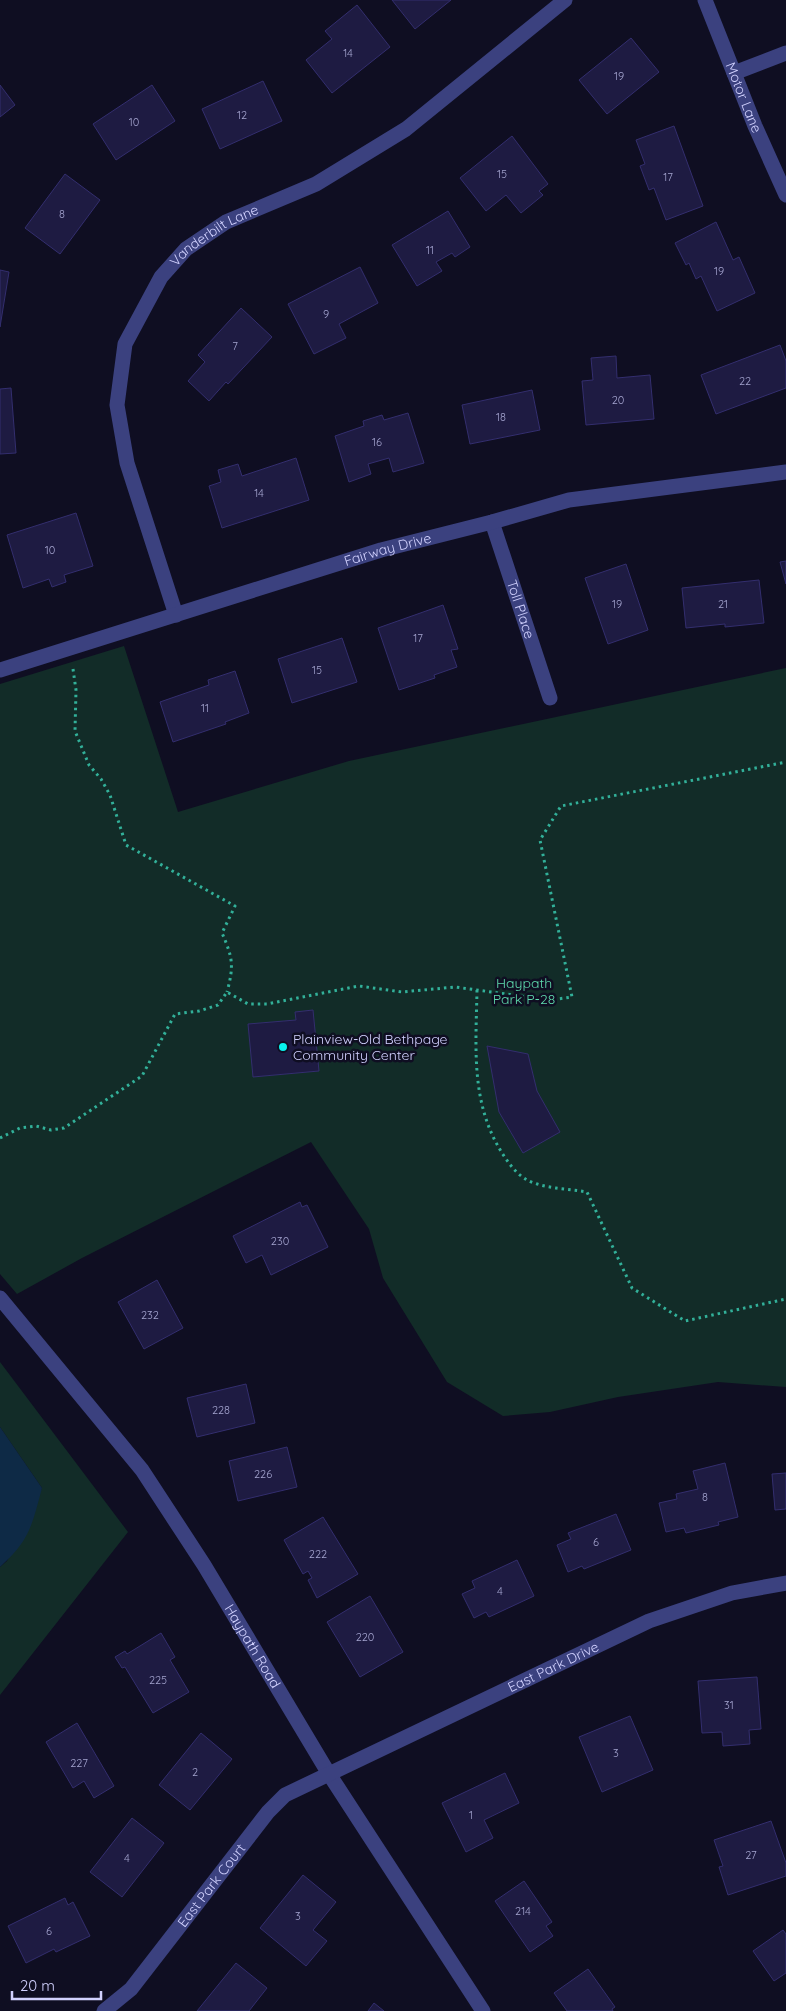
<svg xmlns="http://www.w3.org/2000/svg" width="786" height="2011" font-family="Quicksand,sans-serif">
  <style>
    .green { fill: #122c28 }
    .water { fill: #0e2a46 }
    .building { fill: #1e1b42; stroke: #332e6e }
    .lines { fill: none; stroke-linecap: round; stroke-linejoin: round }
    .path { stroke: #32b099; stroke-width: 3; stroke-dasharray: 2.5 4; stroke-linecap: butt }
    .minor { stroke: #3b417f; stroke-width: 15 }
    .poi-dot { fill: #08f3ee; stroke: #0f0e22; stroke-width: 2 }
    .labels { text-anchor: middle; stroke-width: 5; stroke-linejoin: round; paint-order: stroke }
    .number-label { font-size: 11px; fill: #a4a4cf }
    .street-label { font-size: 14px; fill: #d1d1fe; stroke: #0f0e22 }
    .park-label { font-size: 14px; fill: #5fdbad; stroke: #0f0e22 }
    .poi-label { font-size: 14px; fill: #d1d1fe; stroke: #0f0e22; text-anchor: start }
  </style>
  <rect width="100%" height="100%" fill="#0f0e22"/>
  <path class="green" d="M124,646L178,812L349,761L786,668V1387L718,1382L618,1397L550,1412L503,1416L447,1382L383,1278L369,1229L311,1142L82,1258L17,1294L0,1274V684Z
    M0,1362L128,1532L0,1695V1567L7,1561L42,1488L0,1427Z"/>
  <path class="water" d="M0,1427L42,1488C32,1525 30,1540 0,1567Z"/>
  <path class="building" d="M392,0H451L415,29Z
    M357,5L390,47L332,93L306,60L332,39L325,31Z
    M631,38L659,72L607,114L579,80Z
    M263,81L282,121L220,149L202,109Z
    M0,85L15,105L0,117Z
    M152,85L175,121L116,160L93,124Z
    M674,126L703,206L666,220L654,188L649,190L640,166L645,164L636,140Z
    M512,136L548,184L539,191L543,195L521,213L506,195L486,211L460,178Z
    M65,174L100,200L60,254L25,228Z
    M448,211L470,247L455,257L452,253L436,262L442,271L417,286L392,245Z
    M716,222L733,260L739,257L755,293L717,311L701,276L696,279L689,263L686,265L675,243Z
    M360,267L378,303L339,324L346,338L314,354L288,304Z
    M0,270L9,272L0,327Z
    M241,308L272,337L228,384L226,382L209,401L188,381L205,362L198,355Z
    M780,345L786,361V388L716,414L701,375Z
    M616,356L617,378L650,375L654,419L586,425L582,381L593,380L591,358Z
    M11,388L16,453L0,454V389Z
    M532,390L540,430L470,444L462,405Z
    M408,413L424,463L393,472L389,458L368,464L371,474L349,482L335,436L364,426L363,421L382,415L384,420Z
    M296,458L309,500L222,528L209,486L221,482L218,470L238,464L242,476Z
    M76,513L93,566L64,575L66,582L52,587L49,579L23,588L7,535Z
    M786,561V584L780,562Z
    M626,564L648,630L608,644L585,578Z
    M759,580L764,623L725,627V624L686,628L682,588Z
    M443,605L458,649L451,650L457,667L434,675L435,678L399,690L378,628Z
    M342,638L357,682L292,703L278,659Z
    M235,671L249,713L225,722L226,724L173,742L160,702L209,685L208,680Z
    M313,1010L319,1071L253,1077L248,1024L296,1020L295,1012Z
    M487,1046L528,1054L537,1091L560,1132L523,1153L499,1112Z
    M300,1202L302,1207L307,1205L328,1247L271,1275L262,1255L246,1263L233,1236Z
    M157,1280L183,1328L144,1349L118,1302Z
    M246,1384L255,1423L197,1437L187,1398Z
    M287,1447L297,1487L238,1501L229,1461Z
    M725,1463L738,1517L718,1522L719,1525L686,1533L684,1528L666,1532L659,1503L677,1499L676,1494L698,1489L693,1471Z
    M786,1473V1509L775,1510L772,1474Z
    M616,1514L631,1550L584,1569L582,1566L568,1572L557,1545L571,1539L568,1533Z
    M323,1517L358,1574L317,1598L308,1580L312,1578L308,1571L303,1574L284,1540Z
    M517,1560L534,1596L489,1617L486,1612L474,1618L462,1594L475,1588L472,1581Z
    M370,1596L403,1652L360,1677L327,1622Z
    M161,1633L175,1657L170,1660L189,1692L153,1713L125,1667L122,1668L115,1657L125,1651L127,1654Z
    M757,1677L761,1729L749,1730L750,1744L723,1746L722,1732L702,1733L698,1681Z
    M630,1716L653,1770L602,1792L579,1737Z
    M77,1723L114,1786L94,1798L84,1781L73,1788L46,1742Z
    M201,1733L232,1759L190,1810L159,1785Z
    M505,1773L519,1803L484,1820L493,1838L466,1852L442,1803Z
    M132,1818L164,1843L122,1897L90,1872Z
    M771,1821L786,1863V1876L728,1895L719,1867L723,1866L714,1840Z
    M303,1875L336,1902L313,1930L327,1941L306,1966L260,1928Z
    M524,1881L552,1922L546,1926L553,1936L530,1952L495,1901Z
    M65,1898L68,1905L73,1902L90,1936L56,1952L54,1949L26,1963L8,1926Z
    M783,1930L786,1934V1973L774,1981L753,1951Z
    M236,1963L267,1988L249,2011H197Z
    M588,1969L615,2007L612,2009L613,2011H567L554,1993Z
    M374,2003L384,2011H368Z"/>
  <g class="lines">
    <path class="path" d="M73,669L76,690L75,731L89,765L101,779L110,795L126,845L235,906L222,933C233,958 234,966 227,992
      M477,990C476,1048 470,1105 504,1156C512,1168 520,1178 534,1183C551,1189 570,1189 587,1192L632,1288L685,1321L786,1299
      M0,1138L20,1128L36,1126L51,1130L64,1128L142,1076L175,1014L199,1011L218,1005L227,992L248,1004H267L359,986L402,992L455,987L550,1000L572,997L540,840L561,806L786,762"/>
    <g class="minor">
      <path id="s1" d="M705,0L755,126L786,195"/>
      <path d="M734,73L786,53"/>
      <path id="s2" d="M492,522L550,698"/>
      <path id="s3" d="M176,615L127,463L117,405L125,344L161,277L186,249L226,222L316,184L406,129L565,0"/>
      <path id="s4" d="M0,670L381,550L492,522L569,500L786,472"/>
      <path id="s5" d="M0,1298L142,1470L204,1565L329,1774L483,2011"/>
      <path id="s6" d="M104,2011L131,1989L268,1812L285,1795L649,1621L732,1593L786,1583"/>
    </g>
  </g>
  <circle class="poi-dot" cx="283" cy="1047" r="5"/>
  <g class="labels">
    <g class="number-label">
      <text x="348" y="57">14</text>
      <text x="619" y="80">19</text>
      <text x="242" y="119">12</text>
      <text x="134" y="126">10</text>
      <text x="502" y="178">15</text>
      <text x="668" y="181">17</text>
      <text x="62" y="218">8</text>
      <text x="430" y="254">11</text>
      <text x="719" y="275">19</text>
      <text x="326" y="318">9</text>
      <text x="235" y="350">7</text>
      <text x="745" y="385">22</text>
      <text x="618" y="404">20</text>
      <text x="501" y="421">18</text>
      <text x="377" y="446">16</text>
      <text x="259" y="497">14</text>
      <text x="50" y="554">10</text>
      <text x="617" y="608">19</text>
      <text x="723" y="608">21</text>
      <text x="418" y="642">17</text>
      <text x="317" y="674">15</text>
      <text x="205" y="712">11</text>
      <text x="280" y="1245">230</text>
      <text x="150" y="1319">232</text>
      <text x="221" y="1414">228</text>
      <text x="263" y="1478">226</text>
      <text x="705" y="1501">8</text>
      <text x="596" y="1546">6</text>
      <text x="318" y="1558">222</text>
      <text x="500" y="1595">4</text>
      <text x="365" y="1641">220</text>
      <text x="158" y="1684">225</text>
      <text x="729" y="1709">31</text>
      <text x="616" y="1757">3</text>
      <text x="79" y="1767">227</text>
      <text x="195" y="1776">2</text>
      <text x="471" y="1819">1</text>
      <text x="751" y="1859">27</text>
      <text x="127" y="1862">4</text>
      <text x="523" y="1915">214</text>
      <text x="298" y="1920">3</text>
      <text x="49" y="1935">6</text>
    </g>
    <g class="street-label">
      <text dy="5" stroke="none"><textPath href="#s1" startOffset="105">Motor Lane</textPath></text>
      <text dy="5" stroke="none"><textPath href="#s3" startOffset="425">Vanderbilt Lane</textPath></text>
      <text dy="5" stroke="none"><textPath href="#s4" startOffset="406">Fairway Drive</textPath></text>
      <text dy="5" stroke="none"><textPath href="#s2" startOffset="92">Toll Place</textPath></text>
      <text dy="5" stroke="none"><textPath href="#s5" startOffset="431">Haypath Road</textPath></text>
      <text dy="5" stroke="none"><textPath href="#s6" startOffset="580">East Park Drive</textPath></text>
      <text dy="5" stroke="none"><textPath href="#s6" startOffset="166">East Park Court</textPath></text>
    </g>
    <g class="park-label">
      <text x="524" y="988">Haypath<tspan x="524" dy="16">Park P-28</tspan></text>
    </g>
    <g class="poi-label">
      <text x="293" y="1044">Plainview-Old Bethpage<tspan x="293" dy="16">Community Center</tspan></text>
    </g>
  </g>
  <path d="M12 1991v8h89v-8" fill="none" stroke="#d1d1fe" stroke-width="2.5"/>
  <text x="20" y="1991" font-size="15" fill="#d1d1fe" stroke="#0f0e22" stroke-width="4" paint-order="stroke">20 m</text>
</svg>
